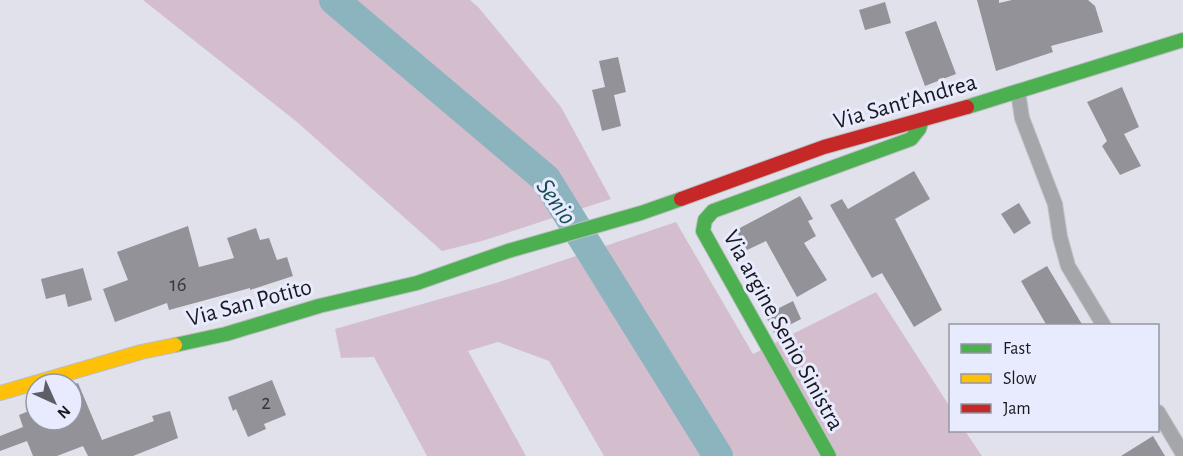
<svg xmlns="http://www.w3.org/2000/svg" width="1183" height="456" font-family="'Alegreya Sans',sans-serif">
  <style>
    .green { fill: #d4becd }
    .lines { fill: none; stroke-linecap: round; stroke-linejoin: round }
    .river { stroke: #8bb4bf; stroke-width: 30 }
    .building { fill: #939298 }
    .street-casing { stroke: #bdbec5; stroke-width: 16 }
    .fast-casing { stroke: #bdbec5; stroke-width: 16 }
    .slow-casing { stroke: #bdbec5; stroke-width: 16 }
    .jam-casing { stroke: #bdbec5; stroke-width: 16 }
    .street { stroke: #a4a6aa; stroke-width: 14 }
    .fast { stroke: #4caf50; stroke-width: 14 }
    .slow { stroke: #ffc107; stroke-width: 14 }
    .jam { stroke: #c62828; stroke-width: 14 }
    .labels { text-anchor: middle; stroke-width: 6; stroke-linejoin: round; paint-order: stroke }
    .number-label { font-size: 21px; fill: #37373d }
    .street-label { font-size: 24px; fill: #18191f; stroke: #e8ebfd }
    .water-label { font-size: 26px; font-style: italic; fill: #184c55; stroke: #e8ebfd }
  </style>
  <rect width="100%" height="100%" fill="#e0e1eb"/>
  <path class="green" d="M143,0H470L479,8L561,107L611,199L482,241L442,251L297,122Z
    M676,222L753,354L876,292L950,407V430L965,431L982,456H604L549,361L498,342L468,351L526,456H427L374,357L341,358L335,329L496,283Z"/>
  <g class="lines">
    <path class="river" d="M334,0L546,179L718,456"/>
  </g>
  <path class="building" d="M977,0H999V3L1012,0H1088L1095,6L1103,32L1051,46L1053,52L996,71Z
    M885,2L891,23L865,30L859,10Z
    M936,21L956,74L925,86L905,32Z
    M618,57L626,92L614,95L621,126L602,131L592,90L605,87L599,61Z
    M1122,87L1139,127L1124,134L1141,166L1120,175L1102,146L1107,141L1087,102Z
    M914,171L930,199L895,219L942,310L914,327L882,273L872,278L830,205L842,199L848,209Z
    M800,196L813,219L808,221L816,236L804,243L827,280L797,297L766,241L747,250L736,230Z
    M1019,203L1031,223L1014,234L1001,214Z
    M188,226L199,267L234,258L227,238L256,228L260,240L269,238L277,260L287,257L293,276L250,290V288L169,310L167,303L115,322L103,289L128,280L117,252Z
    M1047,266L1083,326H1047L1021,281Z
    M83,268L92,300L68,307L65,294L46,299L41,279Z
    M793,301L801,319L774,333L765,315Z
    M272,380L286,415L264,424L266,429L248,437L236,409L233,411L228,397Z
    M78,383L102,440L154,421L152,416L170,411L178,438L133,456H88L83,446L57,456H33L27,441L0,451V436L23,427L19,415L36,408V420H72V385Z
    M1153,436L1165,456H1121Z"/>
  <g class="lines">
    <defs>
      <path id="street" d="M1018,92L1022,118L1055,204L1060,237L1068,266L1104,326
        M1158,412L1183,454"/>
      <path id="fast" d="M967,107L1183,40
        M175,345L226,334L319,306L417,283L508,251L641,213L681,199
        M829,456L703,231L705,220L713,211L911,139L919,129L922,120"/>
      <path id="slow" d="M0,393L141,352L175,345"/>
      <path id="jam" d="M681,199L824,147L967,107"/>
    </defs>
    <use href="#street" class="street-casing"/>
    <use href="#fast" class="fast-casing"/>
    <use href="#slow" class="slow-casing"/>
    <use href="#jam" class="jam-casing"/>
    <use href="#street" class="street"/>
    <use href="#fast" class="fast"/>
    <use href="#slow" class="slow"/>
    <use href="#jam" class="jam"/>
  </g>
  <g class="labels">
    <g class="number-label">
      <text x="178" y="291">16</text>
      <text x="266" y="409">2</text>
    </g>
    <g class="street-label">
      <text transform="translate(905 101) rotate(-16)" y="8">Via Sant'Andrea</text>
      <text transform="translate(249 302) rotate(-15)" y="8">Via San Potito</text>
      <text transform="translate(784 330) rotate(61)" y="8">Via argine Senio Sinistra</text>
    </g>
    <g class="water-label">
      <text transform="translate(557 201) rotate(55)" y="9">Senio</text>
    </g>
  </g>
  <rect x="949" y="324" width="210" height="108" fill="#e8ebfd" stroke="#9597a4" stroke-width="1.5"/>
  <rect x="961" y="344" width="30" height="9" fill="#4caf50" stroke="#9597a4" stroke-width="1.5"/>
  <text x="1003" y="354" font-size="18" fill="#18191f">Fast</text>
  <rect x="961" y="374" width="30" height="9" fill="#ffc107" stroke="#9597a4" stroke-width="1.5"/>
  <text x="1003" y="384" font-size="18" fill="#18191f">Slow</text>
  <rect x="961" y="404" width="30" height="9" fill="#c62828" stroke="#9597a4" stroke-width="1.5"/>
  <text x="1003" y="414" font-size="18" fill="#18191f">Jam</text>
  <g transform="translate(54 402) rotate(135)"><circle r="28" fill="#e8ebfd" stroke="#9597a4" stroke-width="1.5"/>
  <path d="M0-4.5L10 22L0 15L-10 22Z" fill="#5e5f66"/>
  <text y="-9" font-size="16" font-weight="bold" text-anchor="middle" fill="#18191f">N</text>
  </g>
</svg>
